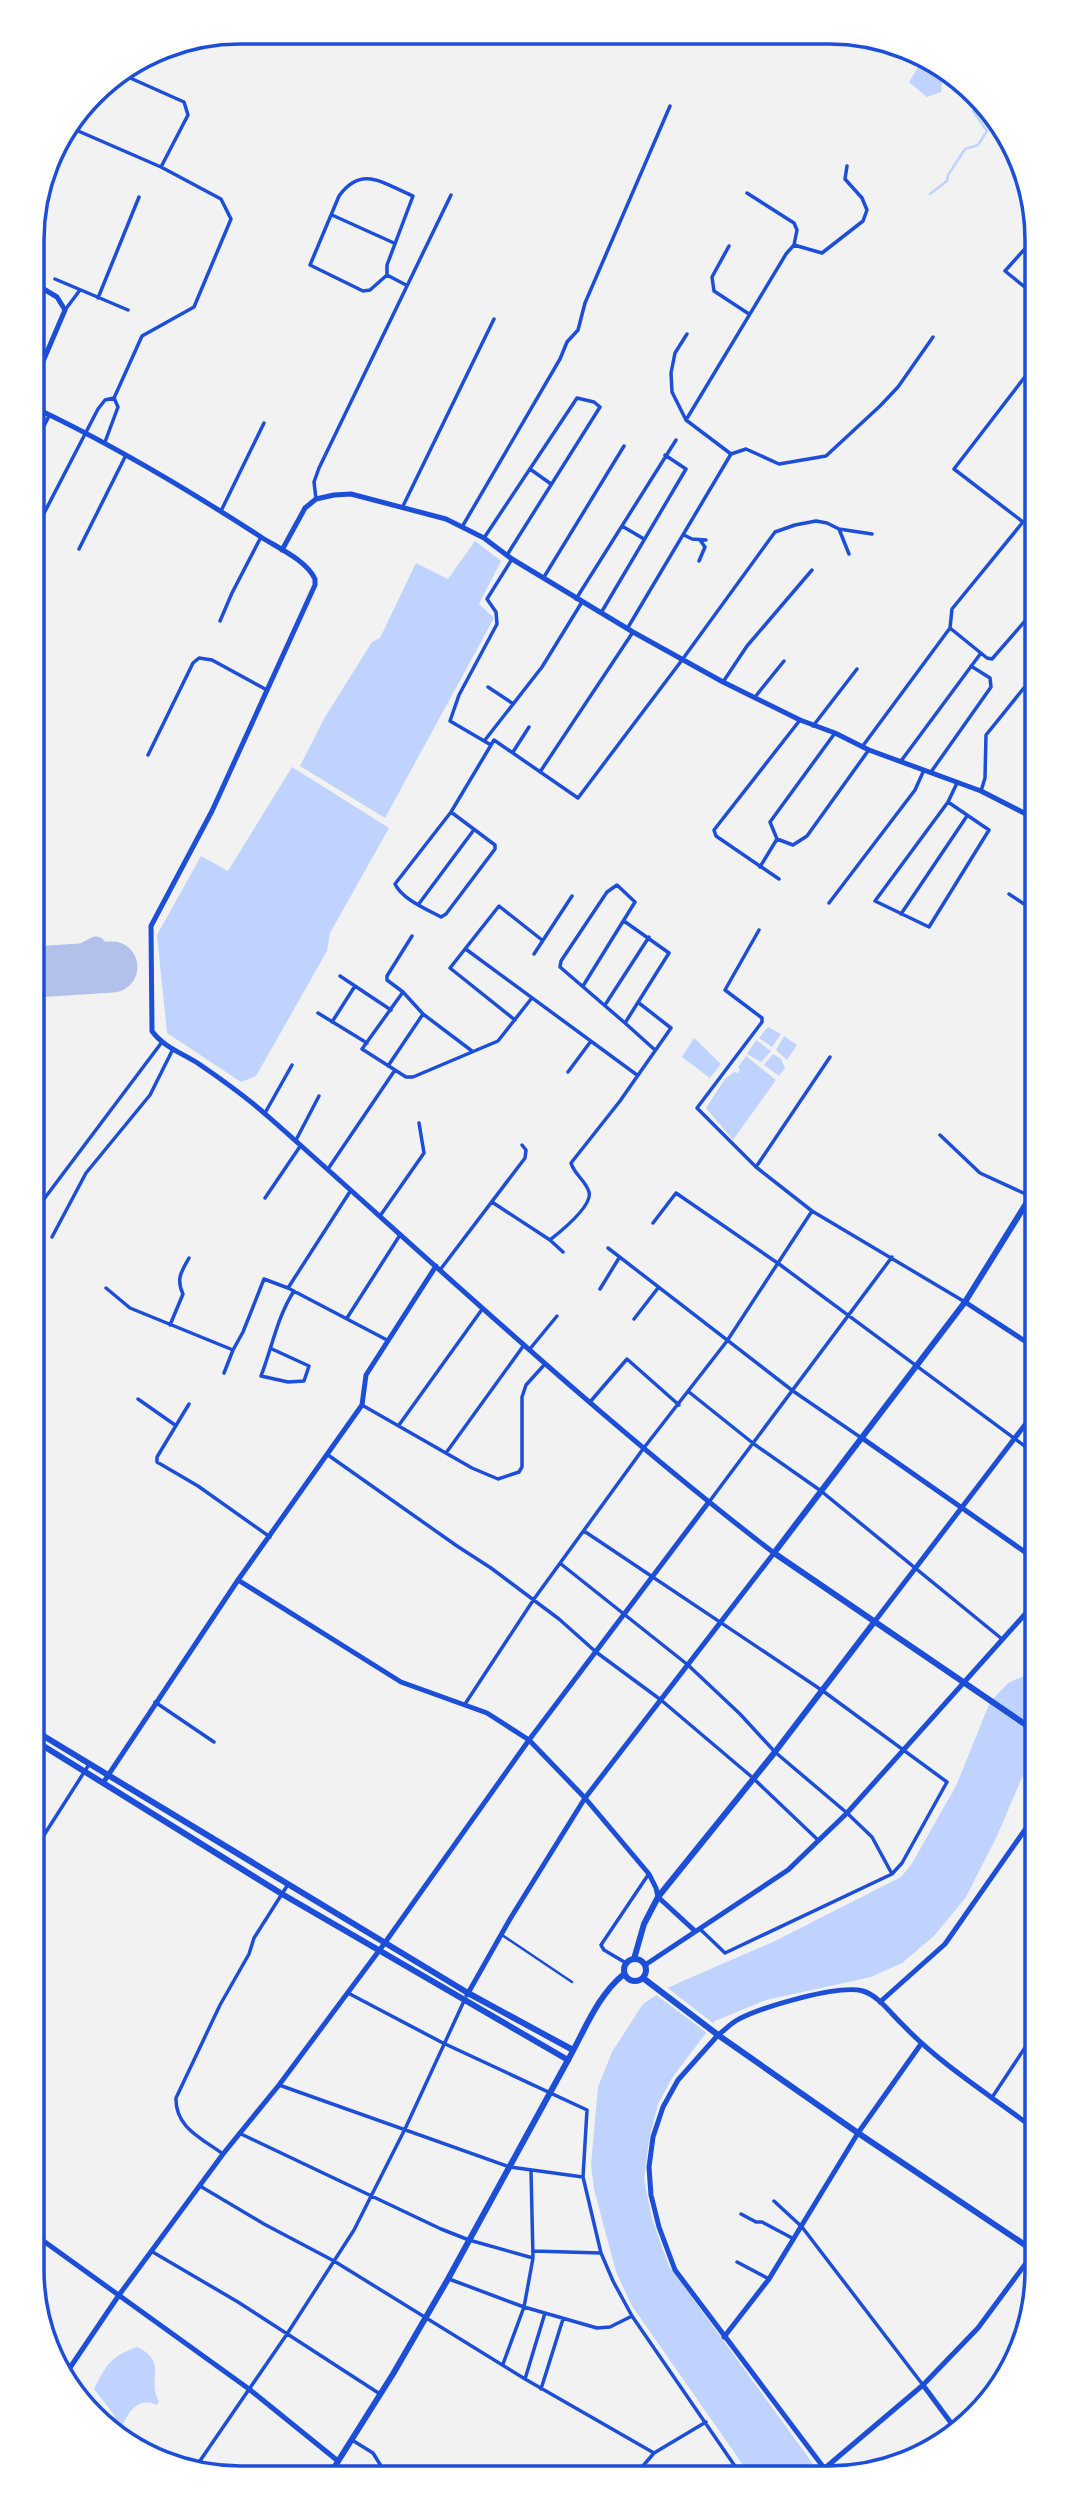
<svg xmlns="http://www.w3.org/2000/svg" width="1069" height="2510" font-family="'Sofia Sans Condensed',sans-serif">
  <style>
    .water { fill: #bfd3fe }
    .pier { fill: #f2f2f2 }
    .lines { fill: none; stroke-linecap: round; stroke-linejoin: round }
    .stream { stroke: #bfd3fe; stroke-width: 2.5 }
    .taxiway { stroke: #b2c1ea; stroke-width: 21 }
    .runway { stroke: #b2c1ea; stroke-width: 51 }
    .pedestrian { stroke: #1d4ed8; stroke-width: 2.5 }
    .minor { stroke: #1d4ed8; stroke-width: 3.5 }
    .tertiary { stroke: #1d4ed8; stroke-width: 5 }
    .secondary { stroke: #1d4ed8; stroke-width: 5 }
    .primary { stroke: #1d4ed8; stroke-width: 6 }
    .trunk { stroke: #1d4ed8; stroke-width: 6 }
    .rim { fill: none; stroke: #1d4ed8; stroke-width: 3.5 }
  </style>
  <rect width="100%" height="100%" fill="#f2f2f2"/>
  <path class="water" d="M925,56L943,69L941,92L927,97L909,82Z
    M475,541L501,561L479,604L494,618L385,818L300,766L325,717L372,642L380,638L416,563L448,579Z
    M292,767L389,828L330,933L327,951L256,1076L241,1082L167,1033L157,935L201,856L228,871Z
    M768,1027L781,1034L772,1047L759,1038Z
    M784,1036L797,1045L787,1060L776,1050Z
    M694,1038L721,1064L710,1078L682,1057Z
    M756,1040L771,1051L761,1062L747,1054Z
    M773,1054L781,1059L785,1068L779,1076L764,1065Z
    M746,1056L776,1080L733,1140L706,1108L725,1079L734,1072L738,1073L740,1070L738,1067Z
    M1033,1672H1035V1747L997,1836L966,1897L934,1936L902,1963L871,1977L766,2000L715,2021L672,2078L658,2104L649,2140L644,2179L652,2219L669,2266L819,2472H748L632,2306L616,2272L594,2189L591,2165L598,2087L612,2052L643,2004L667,1988L775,1941L901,1877L911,1865L956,1786L990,1702L1008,1683Z
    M137,2347C169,2362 146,2379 159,2402L156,2405C136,2395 124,2418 119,2435L102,2426L93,2415L110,2421L115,2416L94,2389C106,2365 111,2356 137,2347Z"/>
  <path class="pier" d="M665,1986L714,2024L707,2033L655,1994Z"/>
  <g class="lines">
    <path class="stream" d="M930,194L947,181L948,175L965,149L978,145L987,131L973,111L981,101"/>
    <path class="taxiway" d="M52,971L96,947C106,961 99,975 84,980"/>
    <path class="runway" d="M34,972L112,967"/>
    <path class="pedestrian" d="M502,1935L572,1982"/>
    <path class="minor" d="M119,73L184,102L188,115L161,167
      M69,127L161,167L221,199L231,219L194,307L142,336L114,398
      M75,129L84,107
      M747,193L794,223L797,230L794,245
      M332,215L394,243
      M1031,242L1005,271L1031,292
      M729,246L712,277L714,291L749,314
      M387,275L370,290L363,291L310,265L339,196C362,164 384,184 413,196L387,265V275L406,285
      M55,279L128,310
      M98,298L139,197
      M65,310L80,290
      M687,334L675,353L671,373L672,392L686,420L731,454
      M686,420L786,254L794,245L822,253L863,221L867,210L862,198L845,179L847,166
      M33,448L49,416
      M530,469L551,484
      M316,499L314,482L319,468L451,195
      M403,506L494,319
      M221,511L264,423
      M33,521H40L98,409L105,400L114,398L118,407L105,442
      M622,526L644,539
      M462,527L560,359L567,342L578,330L585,303L670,106
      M839,529L849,554
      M684,535L692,539L706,540
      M484,538L577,398L594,402L600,407L507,555
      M79,549L126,455
      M699,561L705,547L700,540
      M544,577L624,446
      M576,599L676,440
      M601,613L686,469L665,455
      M220,621L232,593L261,537
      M950,628L987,658L992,659L1032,613
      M627,629L731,454L746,449L779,464L826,456L880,406L898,387L933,337
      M723,682L747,646L812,570
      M488,687L512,703
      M755,697L784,661
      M813,726L857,669
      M835,733L770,822L777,839L793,845L807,836L868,751
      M485,740L542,667L582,602
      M491,745L450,721L459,695L497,624L496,612L487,599L512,559
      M862,747L950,628L952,609L1023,522L954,469L1031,369
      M513,752L529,727
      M148,755L193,663L199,658L212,660L267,690
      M901,761L981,653
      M540,772L633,632
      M931,772L991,687L990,678L971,666
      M981,791L985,778L986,735L1032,678
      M948,802L989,830L929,927L875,901L948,802L957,783
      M451,812L495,845V849L446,914L441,917C426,909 402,899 395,884L451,812L494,740L578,798L682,660L775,532L795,525L816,521L827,523L839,529L872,534
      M760,867L777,839
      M779,879L716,836L714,830L800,720
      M1009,894L1033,910
      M829,903L915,790L924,770
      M418,905L473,831
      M901,914L967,816
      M624,921L669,953L625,1023L655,1050
      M759,930L725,990L762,1018V1022L697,1108L756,1167L812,1211L965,1302
      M412,936L387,976V980L403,992L423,1014L472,1051
      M467,950L637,1075
      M534,954L572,896
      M340,976L391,1010
      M583,986L635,902L617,885L607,892L561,961L560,967L625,1023
      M403,992L362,1049L406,1077H413L498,1041L531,999
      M605,1005L649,937
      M318,1013L367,1043
      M515,1020L450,968L499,906L542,940
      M332,1022L355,986
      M388,1066L423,1014
      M568,1072L591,1041
      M265,1113L292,1065
      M940,1135L980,1173L1030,1196
      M296,1140L319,1096
      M756,1167L830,1057
      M328,1169L395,1070
      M265,1198L301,1145
      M492,1202L550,1240L563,1252
      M35,1211L162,1042
      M380,1216L424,1153L419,1123
      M653,1223L676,1193L779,1264L1034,1453
      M52,1237L86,1173L150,1095L173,1049
      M550,1240C560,1232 593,1206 589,1192C586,1181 574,1174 571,1163L620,1101L671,1028L639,1003
      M608,1248L793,1391L860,1437
      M440,1270L525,1158L526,1150L522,1145
      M106,1288L130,1308L233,1350L243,1332L264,1279L288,1288L387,1340
      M288,1288L351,1190
      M600,1289L619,1258
      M347,1318L400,1235
      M634,1319L658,1288
      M170,1325L183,1294C176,1279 181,1272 189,1258
      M272,1349L309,1366L304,1381L288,1382L261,1376C272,1348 277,1317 294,1291
      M529,1350L557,1316
      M224,1373L233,1350
      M689,1392L754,1444L821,1491L1002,1639
      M138,1399L175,1425
      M590,1402L627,1359L679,1405
      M189,1404L157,1457V1462L198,1486L270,1537
      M362,1405L472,1468L498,1479L519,1472L522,1467V1397L526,1385L545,1364
      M399,1425L483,1308
      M446,1453L524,1345
      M328,1455L457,1546L491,1568L559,1619L596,1652L661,1700L753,1778L818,1840
      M709,1502L892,1257
      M584,1531L823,1691L947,1782L902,1863L892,1874L725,1953L700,1929
      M1023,1551L1035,1533
      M561,1564L688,1665L740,1714L775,1752L847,1813L872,1837L892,1874
      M155,1702L214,1742
      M465,1704L534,1599L643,1449L727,1341L812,1211
      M37,1846L90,1763
      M37,1948L42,1951
      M626,1963L604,1950L601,1945L648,1875
      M348,1993L443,2043L587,2110L583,2177L601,2253L613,2281L632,2316L739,2472
      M279,2085L510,2167L583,2177
      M993,2096L1036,2031
      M239,2133L441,2229L469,2240L533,2258
      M223,2154C201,2138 175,2127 176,2098L220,2005L249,1954L254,1938L287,1886
      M200,2186L264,2224L334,2261L525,2379L654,2453
      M774,2201L802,2227L923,2385
      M741,2214L756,2222H762L794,2239
      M151,2251L238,2302L380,2394
      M533,2251L601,2253
      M737,2262L769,2279
      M449,2279L524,2307L597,2328L610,2327L632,2316
      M503,2364L524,2307L533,2258L531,2171
      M525,2379L545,2313
      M541,2389L563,2319
      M352,2440L373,2453L386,2474
      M193,2471L287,2334L354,2230L405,2129L464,2001
      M637,2473L654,2453L706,2422"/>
    <path class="tertiary" d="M32,282L57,297L65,310L32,387
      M282,550L305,508L316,499L334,495L351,494L446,519L484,538L512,559L633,632L723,682L800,720L835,733L869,750L981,791L1032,817
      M965,1302L1034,1347
      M862,1438L1035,1559
      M238,1580L401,1682L487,1713L529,1740L585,1798L649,1874L656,1888L658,1897L695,1931
      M875,1621L1034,1413
      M384,1944L529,1740L708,1503
      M645,1965L788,1870L847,1813L1035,1603
      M467,1995L510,1919L585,1798L774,1553
      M880,2002L945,1944L1036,1814
      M718,2035C725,2030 732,2022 739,2019C763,2007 838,1984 863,1991C879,1996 891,2014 903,2025C942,2066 992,2096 1037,2131
      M38,2237L249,2389L338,2461
      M724,2337L769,2279L858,2133L921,2044
      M923,2385L957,2431
      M825,2468L923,2385L978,2328L1035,2251"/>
    <path class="secondary" d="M33,407C112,444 187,489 261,537C278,548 306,560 315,579V585L212,811L151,926L152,1031C163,1047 184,1054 199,1064C224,1081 249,1099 271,1119C437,1266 598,1418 774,1553
      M103,1783L238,1580L362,1405L366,1375L436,1266
      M718,2035L678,2080L663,2107L653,2137L649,2167L651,2195L659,2227L675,2270L827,2472
      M63,2378L119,2295L223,2154L279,2085L384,1944"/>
    <path class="primary" d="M1034,1191L965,1302L774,1553L1035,1731
      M634,1959L644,1924L658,1897L775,1752L875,1621
      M330,2474L393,2374L448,2279L568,2060"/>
    <path class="trunk" d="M37,1732L468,1993L573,2050
      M37,1742L282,1894L568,2060C585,2030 597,1996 624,1974
      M624 1970a11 11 0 1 1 22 0a11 11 0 1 1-22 0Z
      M643,1978L718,2035L858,2133L1037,2253"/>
  </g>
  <path d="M0 0H1069V2510H0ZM240 44H829A196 196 0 0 1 1025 240V2270A196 196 0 0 1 829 2466H240A196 196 0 0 1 44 2270V240A196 196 0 0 1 240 44Z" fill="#fff" fill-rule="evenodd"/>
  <path class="rim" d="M240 44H829A196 196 0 0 1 1025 240V2270A196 196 0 0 1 829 2466H240A196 196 0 0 1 44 2270V240A196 196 0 0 1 240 44Z"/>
</svg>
